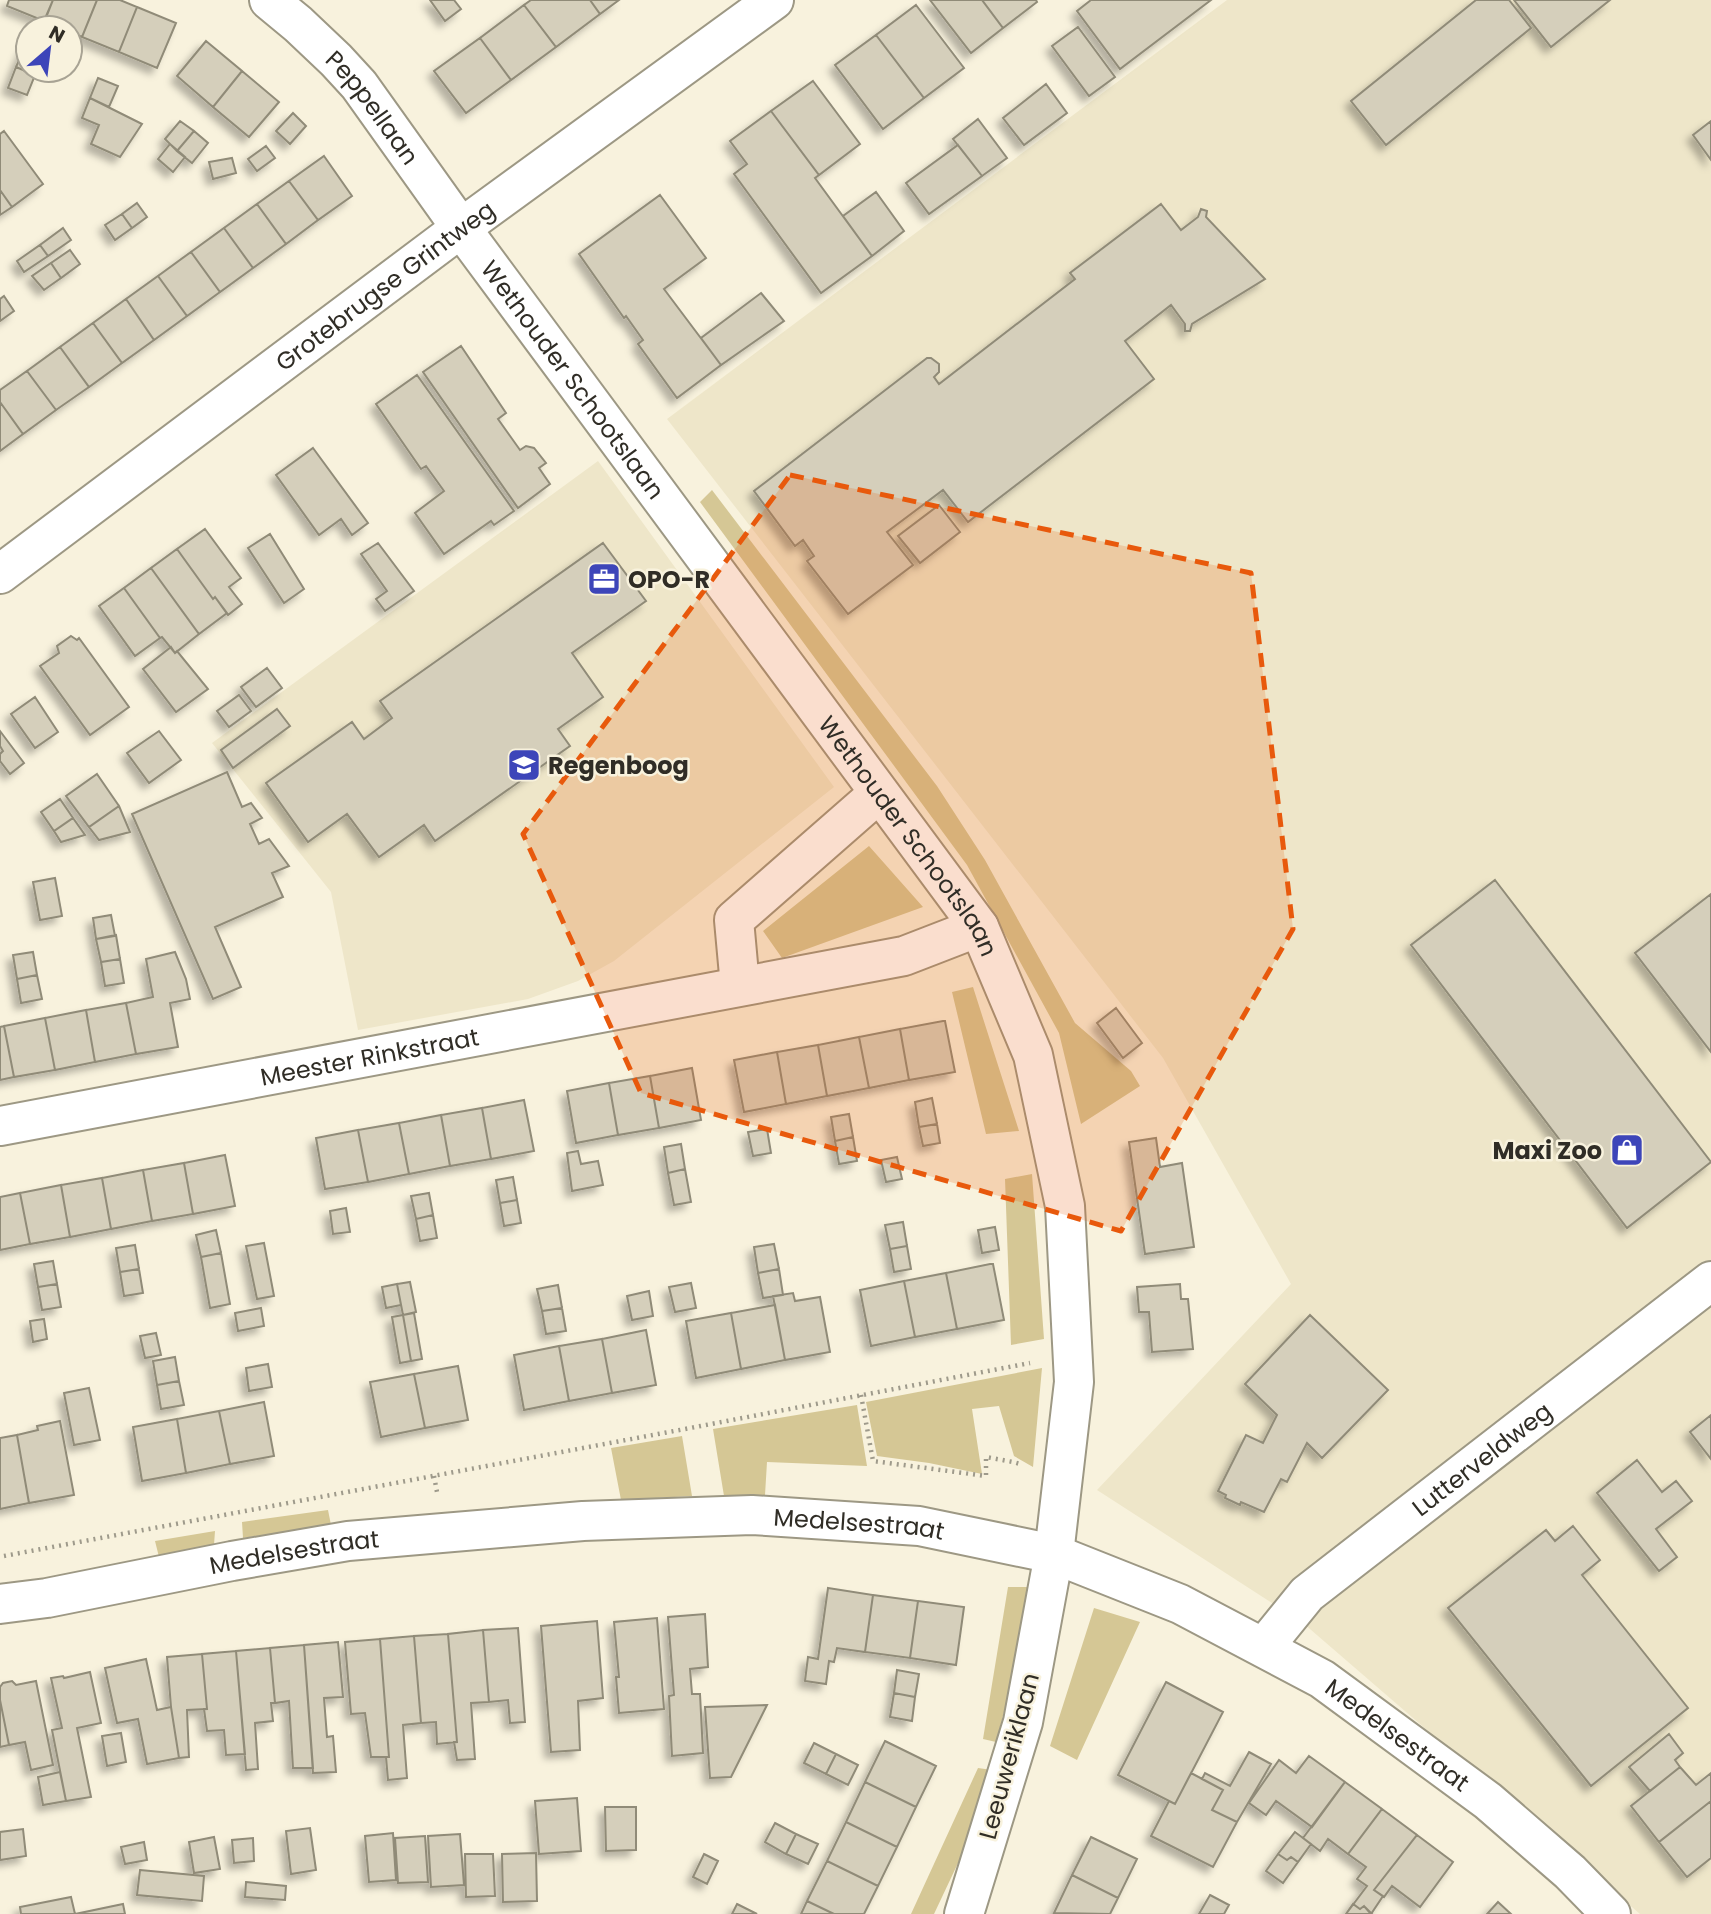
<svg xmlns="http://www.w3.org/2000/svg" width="1711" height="1914" font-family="Poppins,sans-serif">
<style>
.built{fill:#eee6c9}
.green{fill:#d5c795}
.building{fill:#d5cfbb;stroke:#908b78;stroke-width:2;filter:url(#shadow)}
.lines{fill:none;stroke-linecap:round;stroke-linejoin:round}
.minor-casing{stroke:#9d9884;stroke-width:42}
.path{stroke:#9e9a8b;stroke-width:4.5;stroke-dasharray:2 5;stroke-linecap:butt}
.minor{stroke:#fff;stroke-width:38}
.marked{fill:#e8590c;fill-opacity:0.2;stroke:#e8590c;stroke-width:5;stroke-dasharray:14 9;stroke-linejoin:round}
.labels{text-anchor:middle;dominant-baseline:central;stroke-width:5;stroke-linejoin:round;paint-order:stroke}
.street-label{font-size:24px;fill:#302d26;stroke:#f8f2dd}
.poi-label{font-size:24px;font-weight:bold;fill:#302d26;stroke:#f8f2dd;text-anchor:start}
</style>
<defs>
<filter id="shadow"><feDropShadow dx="-6" dy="6" stdDeviation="3.5" flood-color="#0004"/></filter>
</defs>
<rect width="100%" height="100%" fill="#f8f2dd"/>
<path class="built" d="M1227,0H1711V1914H1640L1303,1623L1097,1490L1291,1284L1163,1058L667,419Z
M598,461L834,787L614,961L578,981L528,999L358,1030L331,892L212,743Z"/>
<path class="green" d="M712,490L937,786L985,860L1075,1023L1131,1071L1140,1086L1081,1124L1059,1033L967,865L700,502Z
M869,846L923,907L782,958L763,931Z
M973,987L1019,1131L986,1134L952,992Z
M1032,1174L1044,1339L1011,1345L1005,1179Z
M1042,1368L1033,1467L1014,1456L999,1406L972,1409L982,1474L929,1463L877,1456L866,1402Z
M857,1405L867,1466L767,1462L765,1495L724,1496L713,1429Z
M682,1436L692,1496L621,1500L611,1448Z
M328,1510L331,1525L243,1538L242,1522Z
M215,1531L214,1545L160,1561L155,1541Z
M1008,1587H1029L1016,1667L996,1742L983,1739Z
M1094,1608L1140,1622L1077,1760L1050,1746Z
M978,1768L992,1770L959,1861L934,1914H911Z"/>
<path class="building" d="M9,0H53L44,21L7,6Z
M53,0H97L82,37L70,32V28H42Z
M97,0H120L137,7L119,52L82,37Z
M430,0H454L461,9L445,21Z
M531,0H590L600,14L556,47L524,5Z
M590,0H619L600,14Z
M930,0H982L1003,28L971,53Z
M982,0H1036L1037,2L1003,28Z
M1091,0H1211L1120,69L1077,11Z
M1476,0H1509L1531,28L1386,145L1351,101Z
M1514,0H1610L1551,47Z
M524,5L556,47L511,80L480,38Z
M916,5L964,68L924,98L876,35Z
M137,7L176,23L157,68L119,52Z
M1078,27L1115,77L1089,96L1052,46Z
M876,35L924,98L883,129L835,65Z
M480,38L511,80L466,113L434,71Z
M206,41L242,71L213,107L177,76Z
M25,47L28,48V70H36L35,75L16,67Z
M16,67L35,75L27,95L8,88Z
M242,71L279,102L249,137L213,107Z
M98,78L118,86L109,107L90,98Z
M813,81L860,144L819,175L771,111Z
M1046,84L1067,113L1024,145L1003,118Z
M90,98L142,124L120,157L91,144L99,125L82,118Z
M771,111L819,175L815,178L872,256L821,293L734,174L747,164L730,141Z
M293,113L306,126L290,144L276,131Z
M978,119L1007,158L982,176L953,139Z
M180,121L194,131L177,151L165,139Z
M1711,121V160L1693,135Z
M4,131L43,184L12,207L0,190V134Z
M194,131L208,143L192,163L177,151Z
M170,144L185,157L173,172L158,159Z
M958,145L982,176L929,214L906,183Z
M266,146L275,158L257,171L248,159Z
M324,156L352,196L318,220L289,181Z
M232,158L236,173L213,179L209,162Z
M289,181L318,220L286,244L257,204Z
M0,190L12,207L0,215Z
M876,192L904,231L872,256L843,216Z
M660,195L706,258L664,289L721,365L677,398L638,344L643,340L626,316L624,318L579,254Z
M137,203L147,217L132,228L122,214Z
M257,204L286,244L253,268L224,228Z
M1161,204L1181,230L1198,217L1201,209L1207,211L1206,217L1265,279L1192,324L1190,331H1185V324L1171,305L1125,341L1154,379L968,522L943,490L887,532L913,565L848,614L807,561L814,556L803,540L795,546L754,491L927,358H931L939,364V372L934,377L939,384L1075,279L1070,273Z
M122,214L132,228L115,240L105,225Z
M63,228L71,240L48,256L40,245Z
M224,228L253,268L220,292L191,252Z
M40,245L48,256L24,272L17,261Z
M70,250L80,264L61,278L51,263Z
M191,252L220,292L187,316L158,276Z
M51,263L61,278L44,290L32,276Z
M158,276L187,316L154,340L126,299Z
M761,293L784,321L721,365L701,338Z
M4,296L14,311L0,321V299Z
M126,299L154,340L122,363L93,323Z
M93,323L122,363L89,387L60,347Z
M461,346L506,413L498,419L520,450L526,446L534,448L546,463L539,468L550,484L518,508L423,372Z
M60,347L89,387L56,410L27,371Z
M27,371L56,410L23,434L0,402V390Z
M417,375L514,511L494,525L491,521L444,554L415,513L444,491L426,466L421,469L376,404Z
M0,402L23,434L0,451Z
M313,448L368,523L352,535L341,519L319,535L276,475Z
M939,505L960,532L920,563L898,536Z
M205,529L241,578L229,587L242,604L228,615L215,597L213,599L177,549Z
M270,534L304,589L284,603L248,548Z
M378,543L414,591L385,611L376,599L387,591L361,554Z
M603,543L646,601L572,653L603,697L558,729L570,746L435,841L424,825L379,857L347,814L308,842L266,783L352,722L364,739L392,718L380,701Z
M177,549L213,599L215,597L227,613L199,634L151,568Z
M151,568L199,634L175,653L162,637L160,638L124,588Z
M124,588L160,638L135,656L99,606Z
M71,636L77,640L79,638L129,707L90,735L40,666L59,653L57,646Z
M171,647L175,653L177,651L208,689L176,712L143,669Z
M267,668L282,688L256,707L241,687Z
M239,695L251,711L229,727L217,711Z
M35,697L58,732L35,748L11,714Z
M277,709L290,726L233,768L221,750Z
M0,731L24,763L10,774L0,761V754L3,751L0,746Z
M159,731L181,760L149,783L127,753Z
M227,772L242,807L251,803L262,818L250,824L259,844L269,839L289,866L272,873L283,897L215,927L241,987L213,999L132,814Z
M97,774L119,806L89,827L66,796Z
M60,799L73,818L54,831L41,812Z
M119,806L130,832L99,840L89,827Z
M73,818L85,835L61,842L54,831Z
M55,878L62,916L40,920L33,882Z
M1495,880L1711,1162L1627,1228L1411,945Z
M1711,894V1052L1635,953Z
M111,915L115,936L96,939L93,918Z
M116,935L120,959L101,962L96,939Z
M33,952L37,975L17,979L13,955Z
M175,952L186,979L190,999L170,1003L178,1047L136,1054L126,1003L153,997L146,959Z
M120,959L124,983L105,986L101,962Z
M37,975L42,999L21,1003L17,979Z
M126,1003L136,1054L95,1062L86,1010Z
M1116,1008L1142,1043L1123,1058L1097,1023Z
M86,1010L95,1062L55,1070L45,1018Z
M45,1018L55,1070L14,1077L4,1026Z
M943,1021H945L955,1072L909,1080L900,1029Z
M4,1026L14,1077L0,1080V1027Z
M900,1029L909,1080L869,1088L859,1037Z
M859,1037L869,1088L827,1096L818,1045Z
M818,1045L827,1096L786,1104L777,1052Z
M777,1052L786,1104L744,1112L734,1060Z
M692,1068L701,1120L659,1128L650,1076Z
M650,1076L659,1128L618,1135L609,1083Z
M609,1083L618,1135L576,1143L567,1091Z
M932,1098L937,1124L919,1127L915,1102Z
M524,1100L534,1151L491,1159L482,1108Z
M482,1108L491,1159L450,1166L441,1115Z
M849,1114L853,1137L835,1141L831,1117Z
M441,1115L450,1166L409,1174L399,1123Z
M399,1123L409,1174L368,1182L358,1130Z
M937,1124L940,1143L923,1146L919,1127Z
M767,1129L771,1153L753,1156L748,1132Z
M358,1130L368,1182L325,1189L316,1138Z
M853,1137L857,1161L839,1164L835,1141Z
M1156,1138L1160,1167L1182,1163L1194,1247L1145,1254L1129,1142Z
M681,1144L685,1169L668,1173L664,1147Z
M578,1151L581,1164L598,1161L603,1185L572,1191L567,1153Z
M225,1155L235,1206L193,1214L184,1163Z
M897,1157L902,1179L886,1182L881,1160Z
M184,1163L193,1214L152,1221L143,1170Z
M685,1169L691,1202L674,1205L668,1173Z
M143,1170L152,1221L111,1229L102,1178Z
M513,1177L517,1200L500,1203L496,1180Z
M102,1178L111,1229L70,1237L61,1185Z
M61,1185L70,1237L30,1244L20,1193Z
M20,1193L30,1244L0,1250V1197Z
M429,1193L433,1215L416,1219L411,1196Z
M517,1200L521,1223L504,1226L500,1203Z
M346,1208L350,1232L333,1234L330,1211Z
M433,1215L437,1238L420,1241L416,1219Z
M903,1222L907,1246L890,1249L885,1225Z
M995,1227L999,1250L982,1253L978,1230Z
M216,1230L221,1253L201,1257L196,1235Z
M264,1243L274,1296L257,1299L246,1246Z
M774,1244L779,1269L758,1273L754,1247Z
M135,1245L139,1269L120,1272L116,1248Z
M907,1246L911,1269L894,1272L890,1249Z
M221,1253L230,1304L210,1308L201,1257Z
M53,1261L57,1284L38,1287L34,1264Z
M990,1264H993L1004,1320L957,1329L946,1273Z
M139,1269L143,1293L124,1296L120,1272Z
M779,1269L783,1295L763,1298L758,1273Z
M946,1273L957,1329L915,1337L904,1281Z
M904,1281L915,1337L871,1346L860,1290Z
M410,1282L416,1312L403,1315L397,1284Z
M691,1283L696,1308L675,1312L669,1287Z
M57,1284L61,1307L42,1310L38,1287Z
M397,1284L401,1305L386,1308L382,1287Z
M1180,1284L1181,1299H1188L1193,1349L1152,1352L1149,1312H1139L1137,1287Z
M558,1285L562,1308L542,1311L537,1289Z
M649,1291L653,1316L632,1320L627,1296Z
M793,1293L795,1301L820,1297L830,1352L785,1360L773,1296Z
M775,1305L785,1360L741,1369L731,1313Z
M261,1308L264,1326L238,1331L235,1313Z
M562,1308L566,1331L546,1334L542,1311Z
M414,1313L422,1359L411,1361L403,1315Z
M731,1313L741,1369L696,1378L686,1321Z
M403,1315L411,1361L400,1363L392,1317Z
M1310,1315L1388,1390L1322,1458L1307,1443L1287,1482L1281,1479L1264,1512L1241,1502L1240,1505L1225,1498L1226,1495L1218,1491L1246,1435L1263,1443L1277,1415L1245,1384Z
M44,1319L47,1339L33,1342L30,1321Z
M646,1330L656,1385L612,1393L602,1339Z
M156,1333L161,1355L145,1358L140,1336Z
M602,1339L612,1393L569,1401L559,1346Z
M559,1346L569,1401L524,1410L514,1355Z
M175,1357L179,1381L157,1385L153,1361Z
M268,1364L272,1387L249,1391L246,1368Z
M458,1366L468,1420L425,1428L414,1374Z
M414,1374L425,1428L381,1437L370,1382Z
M179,1381L184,1405L161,1409L157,1385Z
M89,1388L100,1440L74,1445L64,1393Z
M264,1402L274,1456L230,1464L219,1411Z
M219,1411L230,1464L186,1473L177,1419Z
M1711,1415V1459L1690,1432Z
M177,1419L186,1473L142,1481L133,1427Z
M60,1421L74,1495L29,1503L17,1435L38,1430L37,1426Z
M17,1435L29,1503L0,1509V1438Z
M1637,1460L1662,1492L1676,1481L1692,1501L1656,1529L1677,1557L1659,1571L1597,1493Z
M1573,1526L1600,1560L1582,1575L1688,1708L1591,1786L1448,1608L1546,1530L1555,1541Z
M828,1588L873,1595L865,1652L837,1648L834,1662L829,1661L826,1684L805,1681L808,1657L818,1659Z
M873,1595L918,1601L910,1658L865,1652Z
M918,1601L964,1607L956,1665L910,1658Z
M705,1614L708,1667L690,1669L692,1694H700L703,1753L672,1756L669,1696L674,1695L668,1617Z
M657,1618L664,1709L619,1713L616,1677H619L614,1622Z
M597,1621L603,1698L578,1701L580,1750L551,1752L541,1626Z
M518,1628L525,1722L510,1723L508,1700L489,1702L483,1630Z
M483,1630L489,1702L471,1703L475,1759L457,1760L454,1742H457L448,1634Z
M448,1634L457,1742L437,1744L436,1722L421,1723L414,1636Z
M414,1636L421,1723L403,1725L407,1778L388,1780L386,1757H389L380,1639Z
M380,1639L389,1757H371L365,1713L351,1714L345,1642Z
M338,1642L343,1697L324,1698L327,1737L333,1736L336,1772L313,1773L304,1645Z
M304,1645L313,1768H293L289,1701L275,1703L270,1648Z
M270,1648L275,1703H271L273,1721L255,1723L258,1769L246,1770L236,1651Z
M236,1651L245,1754L226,1755L224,1730L207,1731L204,1709H207L202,1654Z
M202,1654L207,1709L187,1710L189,1757L179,1758L171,1707L167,1657Z
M146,1659L157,1710L171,1707L179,1758L147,1764L138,1719L117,1723L105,1668Z
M897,1670L919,1674L915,1697L894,1693Z
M90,1672L101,1723L77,1728L91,1797L66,1801L52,1730L62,1728L51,1678L63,1676L64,1678Z
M12,1681L16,1685L36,1681L53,1765L31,1770L25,1742L9,1745L0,1700V1687L3,1683Z
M1166,1682L1223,1712L1175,1804L1118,1775Z
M894,1693L915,1697L912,1721L890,1717Z
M0,1700L9,1745L0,1747Z
M767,1705L731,1777L710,1778L705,1707Z
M121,1733L126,1762L107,1766L102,1736Z
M1669,1734L1683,1753L1675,1760L1680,1767L1650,1791L1629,1767Z
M885,1741L936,1766L916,1807L865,1782Z
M814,1743L836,1754L826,1774L804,1763Z
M1249,1752L1271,1764L1237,1822L1212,1810L1223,1790L1202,1779L1205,1773L1230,1786Z
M836,1754L858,1765L848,1785L826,1774Z
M1309,1756L1345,1782L1312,1827L1276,1801L1266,1815L1249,1803L1279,1760L1296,1773Z
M1680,1767L1696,1785L1711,1773V1801L1659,1842L1631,1806Z
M60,1772L66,1801L43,1805L38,1777Z
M1191,1773L1223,1790L1212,1810L1237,1822L1213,1867L1151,1836L1169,1801L1175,1804Z
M865,1782L916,1807L897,1847L846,1822Z
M1345,1782L1382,1809L1348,1854L1328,1839L1320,1851L1303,1838Z
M577,1798L581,1851L539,1854L535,1801Z
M1711,1801V1858L1687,1877L1659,1842Z
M605,1807H636V1850L606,1851Z
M1382,1809L1417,1835L1374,1890L1383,1896L1371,1914L1364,1906L1360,1909L1353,1904L1346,1914L1367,1886L1357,1879L1366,1867L1348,1854Z
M846,1822L897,1847L878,1886L827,1861Z
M775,1823L796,1834L786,1854L765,1842Z
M310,1828L316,1870L291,1874L286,1831Z
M23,1829L26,1856L0,1860V1832Z
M1295,1832L1311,1844L1298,1862L1291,1857L1287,1860L1278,1854Z
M393,1833L396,1880L369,1882L365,1836Z
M460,1834L464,1885L431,1887L428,1836Z
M796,1834L818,1844L808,1864L786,1854Z
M1417,1835L1453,1862L1420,1907L1392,1886L1384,1897L1374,1890Z
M425,1836L428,1882L398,1883L395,1838Z
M214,1837L220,1869L194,1873L189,1842Z
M1091,1837L1137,1859L1118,1898L1072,1875Z
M253,1838L254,1861L234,1863L232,1840Z
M144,1842L147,1860L125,1864L121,1847Z
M536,1853L537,1901L503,1902L502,1854Z
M465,1854H493L495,1896L466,1897Z
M704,1854L718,1861L707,1884L693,1877Z
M1278,1854L1287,1860L1291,1857L1298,1862L1283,1883L1266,1871Z
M827,1861L878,1886L864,1914H834L807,1901Z
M140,1870L204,1876L202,1901L137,1895Z
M1072,1875L1118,1898L1110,1914L1054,1913Z
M246,1882L286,1886L285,1900L245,1897Z
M1210,1895L1229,1905L1224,1914H1199Z
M71,1897L75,1914L123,1904L125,1914H21L20,1907Z
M807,1901L834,1914H801Z
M1498,1902L1511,1914H1487Z
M737,1904L757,1914H732Z
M1353,1904L1360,1909L1364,1906L1372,1914H1346Z"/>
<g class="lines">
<defs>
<g id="minor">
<path id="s1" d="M269,0L298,24L336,60L359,85L461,228L979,927L1033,1055L1065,1206L1074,1382L1054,1554L1023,1722L964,1914"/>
<path id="s2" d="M0,574L461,228L774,0"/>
<path d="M740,986L734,920L879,793"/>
<path id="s3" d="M0,1126L904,956L979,927"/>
<path id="s4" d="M0,1604L47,1598L232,1561L348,1541L583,1521L752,1515L919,1526L1054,1554L1180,1604L1322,1679L1488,1801L1570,1872L1611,1914"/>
<path id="s5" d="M1264,1647L1307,1594L1711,1281"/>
</g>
</defs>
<use href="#minor" class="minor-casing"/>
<path class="path" d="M861,1395L873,1461L986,1476V1457L1013,1462L1020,1464
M434,1476L437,1492
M4,1556L685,1429L1030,1363"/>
<use href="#minor" class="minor"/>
</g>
<path class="marked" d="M790,475L1251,573L1293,929L1121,1231L641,1093L523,834Z"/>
<defs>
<symbol id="office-square" viewBox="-11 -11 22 22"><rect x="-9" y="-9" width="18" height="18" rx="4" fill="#3d45b9" stroke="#f8f2dd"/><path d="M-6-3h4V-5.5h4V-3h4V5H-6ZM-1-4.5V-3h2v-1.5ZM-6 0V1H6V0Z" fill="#fff"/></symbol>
<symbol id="school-square" viewBox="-11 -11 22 22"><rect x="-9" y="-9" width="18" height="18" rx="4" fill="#3d45b9" stroke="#f8f2dd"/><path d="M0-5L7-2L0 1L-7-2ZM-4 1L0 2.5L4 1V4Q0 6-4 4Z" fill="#fff"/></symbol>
<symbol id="shop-square" viewBox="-11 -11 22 22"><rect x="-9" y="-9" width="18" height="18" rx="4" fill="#3d45b9" stroke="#f8f2dd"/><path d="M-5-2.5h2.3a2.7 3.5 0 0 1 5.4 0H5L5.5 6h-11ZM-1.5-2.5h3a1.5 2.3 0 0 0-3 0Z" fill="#fff"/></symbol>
</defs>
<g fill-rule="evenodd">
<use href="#office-square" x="585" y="560" width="38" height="38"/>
<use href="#school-square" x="505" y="746" width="38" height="38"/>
<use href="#shop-square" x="1608" y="1131" width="38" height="38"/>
</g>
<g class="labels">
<g class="street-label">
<text stroke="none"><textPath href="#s1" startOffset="150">Peppellaan</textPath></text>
<text stroke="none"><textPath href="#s2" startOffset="481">Grotebrugse Grintweg</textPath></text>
<text stroke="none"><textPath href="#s1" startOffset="488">Wethouder Schootslaan</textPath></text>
<text stroke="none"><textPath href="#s1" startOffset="1055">Wethouder Schootslaan</textPath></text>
<text stroke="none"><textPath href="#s3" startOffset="376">Meester Rinkstraat</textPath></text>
<text stroke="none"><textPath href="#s5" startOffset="289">Lutterveldweg</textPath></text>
<text stroke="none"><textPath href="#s4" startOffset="866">Medelsestraat</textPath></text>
<text stroke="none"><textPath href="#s4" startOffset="299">Medelsestraat</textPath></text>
<text stroke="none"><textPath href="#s4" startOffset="1454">Medelsestraat</textPath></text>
<text transform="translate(1009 1756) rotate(-75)">Leeuweriklaan</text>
</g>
<g class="poi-label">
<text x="628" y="579">OPO-R</text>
<text x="548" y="765">Regenboog</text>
<text x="1602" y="1150" text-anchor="end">Maxi Zoo</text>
</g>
</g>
<g transform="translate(49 49) rotate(28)"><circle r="33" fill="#f8f2dd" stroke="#a8a394" stroke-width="2"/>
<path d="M0-5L12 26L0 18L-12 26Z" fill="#3d45b9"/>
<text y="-10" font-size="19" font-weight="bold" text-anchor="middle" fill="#302d26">N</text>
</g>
</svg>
